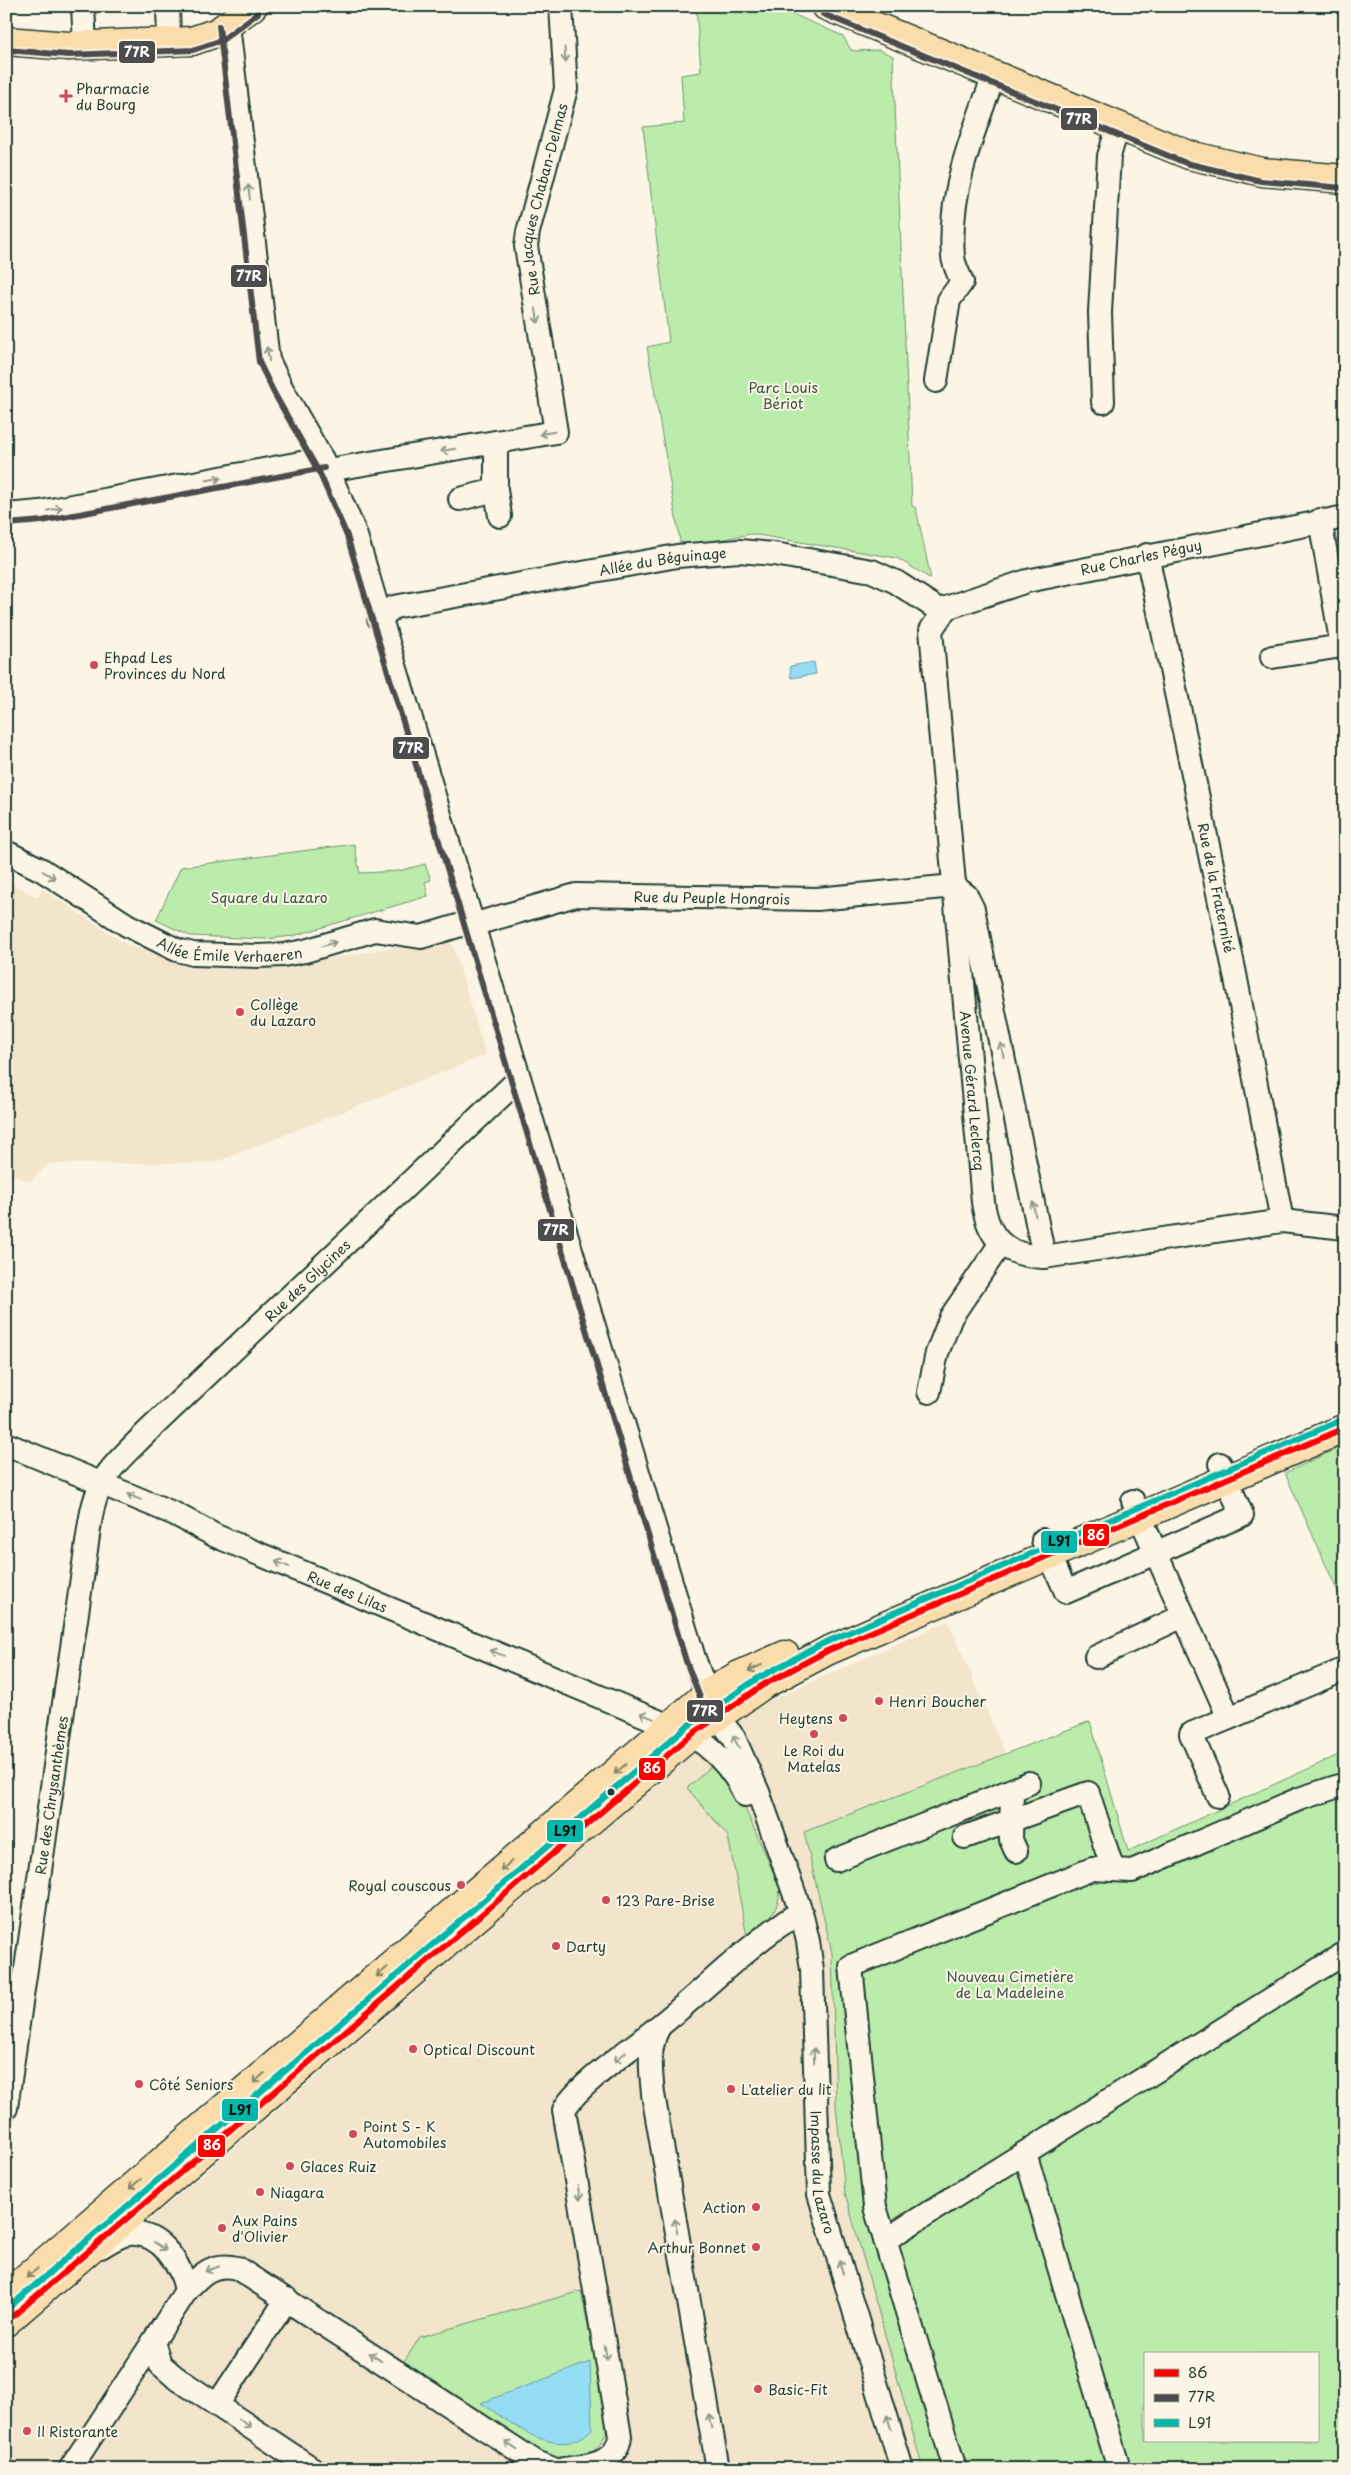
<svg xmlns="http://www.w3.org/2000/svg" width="1351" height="2475" font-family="'Playpen Sans',sans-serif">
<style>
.built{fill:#f3e4cc}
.green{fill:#bbecab;stroke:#6d9470;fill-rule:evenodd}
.water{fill:#94ddf5;stroke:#659da8}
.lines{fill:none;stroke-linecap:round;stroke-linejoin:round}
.minor-casing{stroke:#1f3d34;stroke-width:26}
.major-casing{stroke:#1f3d34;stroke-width:31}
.minor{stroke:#fcf5e5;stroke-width:22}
.major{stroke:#fbddab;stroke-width:28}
.bus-1-casing{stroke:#fcf5e5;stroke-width:10}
.bus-2-casing{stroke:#fcf5e5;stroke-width:10}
.bus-3-casing{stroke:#fcf5e5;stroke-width:10}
.bus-1{stroke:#fe0000;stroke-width:6}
.bus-2{stroke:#4c4c4c;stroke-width:6}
.bus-3{stroke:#00b8aa;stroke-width:6}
.oneway{stroke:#8e998c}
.oneway2{stroke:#82856a}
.poi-dot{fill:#d1495b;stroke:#fcf5e5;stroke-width:2}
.bus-dot{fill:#1f3d34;stroke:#fcf5e5;stroke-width:2}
.labels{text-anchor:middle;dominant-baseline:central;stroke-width:4;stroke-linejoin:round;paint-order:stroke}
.poi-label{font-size:14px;fill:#1f3d34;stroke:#fcf5e5;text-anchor:start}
.street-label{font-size:14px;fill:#1f3d34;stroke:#fcf5e5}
.park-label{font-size:14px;fill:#365746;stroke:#fcf5e5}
.line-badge{stroke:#fcf5e5;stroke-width:2}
.badge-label{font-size:14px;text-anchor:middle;font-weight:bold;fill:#fff}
.pale-badge-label{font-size:14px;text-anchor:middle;font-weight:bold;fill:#111}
</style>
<rect width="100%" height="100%" fill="#fcf5e5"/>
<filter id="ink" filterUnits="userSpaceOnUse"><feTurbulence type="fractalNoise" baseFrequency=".02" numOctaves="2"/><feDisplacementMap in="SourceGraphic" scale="10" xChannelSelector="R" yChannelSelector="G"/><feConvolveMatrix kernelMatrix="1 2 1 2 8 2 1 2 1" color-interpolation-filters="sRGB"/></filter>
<g filter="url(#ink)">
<path class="built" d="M6,881L38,897L42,889L128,945L195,967L266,969L433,941L450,936L486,1055L214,1163L49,1164L30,1182L6,1171Z
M948,1621L1005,1753L804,1833L832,1953L836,2106L845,2193L923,2469H6V2343L739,1714Z"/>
<path class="green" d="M696,6H774L843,36L851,50L855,51L879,50L893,56L912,506L916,508L931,579L897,558L751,534L681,547L647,347L669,342L643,127L684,123L681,75L701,72Z
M354,844L360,873L399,871L425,864L431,880L425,882L428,896L293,936L266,939L190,936L156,920L181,867Z
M1345,1445V1608L1285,1473Z
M1090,1721L1128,1851L1345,1752V2469H923L845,2193L836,2106L832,1953L804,1832ZM1145,2354H1317V2441H1145Z
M714,1764L735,1786L780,1887C780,1912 765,1923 747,1937L728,1836L687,1788Z
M581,2291L609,2427L601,2443L589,2456L552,2459L403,2363L420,2337Z"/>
<path class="water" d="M814,662L816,674L791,678L790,666Z
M590,2362L592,2429C558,2464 512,2423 481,2403Z"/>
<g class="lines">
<defs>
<g id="minor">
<path d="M83,6L85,45"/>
<path d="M168,6L169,42"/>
<path id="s1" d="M228,25L268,360L282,389L328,470L355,533L694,1658L707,1694L717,1716L734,1738L758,1792L801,1912L808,1941L812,1970L819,2194L902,2469"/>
<path d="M936,381L949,300L962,282C959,275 954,265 953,257C948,193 972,135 994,76"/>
<path d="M1103,402L1100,312L1109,156L1118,127"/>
<path d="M496,442V490L500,516"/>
<path id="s2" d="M328,470L556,432L526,246L528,232L566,89L561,6"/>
<path d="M460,499L496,490"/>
<path d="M6,515L40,512L322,459"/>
<path id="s3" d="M1345,517L1027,581L946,608L931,630L983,1202C988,1239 1006,1256 1044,1257L1282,1221L1345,1228"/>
<path id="s4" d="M1147,555L1235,974L1282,1221"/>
<path id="s5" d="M379,619L394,607L677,556L739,551L774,554L872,571L896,582L942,612"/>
<path d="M1272,657L1342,646L1320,520"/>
<path id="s6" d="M6,852L42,870L127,925L177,950L193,954L258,956L283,955L305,951L375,930L421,937L471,922"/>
<path d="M954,886L966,895L973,909L1044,1257"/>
<path id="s7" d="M472,925L576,895L817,899L954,886"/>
<path d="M929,1392L937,1353L951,1317L1001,1243"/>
<path id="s8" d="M6,1444L175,1514L216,1536L691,1735C716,1750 733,1769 745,1795"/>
<path d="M1133,1501L1229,1718"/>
<path d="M1043,1540L1066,1592L1242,1515L1220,1464"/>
<path d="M1096,1657L1183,1616"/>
<path d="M1218,1796L1191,1734L1343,1670"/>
<path d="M965,1837L1088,1793L1113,1870"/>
<path d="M1016,1851L1011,1840L1012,1790L1029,1783"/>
<path d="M836,1860L1012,1790"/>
<path d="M659,2027C647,2049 651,2070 653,2094L718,2469"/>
<path id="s9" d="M6,2108L90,1522C97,1476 115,1464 146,1433L519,1079"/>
<path d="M1025,2153L1119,2469"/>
<path d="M885,2240L1345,1953"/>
<path d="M101,2247C109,2242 119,2235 129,2234C160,2231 182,2265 186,2291L153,2342L160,2364L175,2377L313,2469"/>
<path d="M186,2291C201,2274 213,2262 237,2268L536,2462L553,2469"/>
<path d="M217,2405L287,2299"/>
<path d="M70,2469L153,2342"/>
<path d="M564,2469C587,2466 617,2465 620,2436L564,2110C576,2086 635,2046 658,2027C705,1990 749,1942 801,1912"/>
<path d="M955,2469L875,2207L851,1966L1092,1869L1132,1871L1299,1799L1345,1784"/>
</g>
<path id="major" d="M826,6L1189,155L1262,172L1345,179
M6,41L69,46L192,41L218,32L253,6
M6,2295L707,1694L737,1676L785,1655
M6,2322L259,2103L691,1735L763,1685L827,1651L1345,1428"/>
</defs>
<use href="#minor" class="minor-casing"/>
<use href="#major" class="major-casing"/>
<use href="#minor" class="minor"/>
<use href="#major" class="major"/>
<defs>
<path id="bus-1" d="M6,2322L691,1735L763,1685L827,1651L1345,1428"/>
<path id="bus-2" d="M823,14L1186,163L1261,181L1344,188
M219,26L259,362L274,393L320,474L347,536L686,1661L706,1713L685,1728L515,1874
M6,50L69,55L193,50L222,40L258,13
M7,524L42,521L324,468"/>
<path id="bus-3" d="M6,2310L685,1728L758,1678L824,1643L1342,1420"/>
</defs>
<use href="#bus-1" class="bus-1-casing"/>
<use href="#bus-2" class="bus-2-casing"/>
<use href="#bus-3" class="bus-3-casing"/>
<use href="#bus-1" class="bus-1"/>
<use href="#bus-2" class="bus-2"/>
<use href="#bus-3" class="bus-3"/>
</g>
<defs><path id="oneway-shaft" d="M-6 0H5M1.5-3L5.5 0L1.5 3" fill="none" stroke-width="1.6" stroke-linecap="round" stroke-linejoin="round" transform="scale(1.25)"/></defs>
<g class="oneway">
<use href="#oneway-shaft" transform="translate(565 55) rotate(86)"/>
<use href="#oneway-shaft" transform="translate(249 192) rotate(-97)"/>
<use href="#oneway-shaft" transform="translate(537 316) rotate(81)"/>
<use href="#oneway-shaft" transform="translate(268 354) rotate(-99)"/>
<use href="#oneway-shaft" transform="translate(547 433) rotate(170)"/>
<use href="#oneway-shaft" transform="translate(448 450) rotate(170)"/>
<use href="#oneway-shaft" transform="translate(214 479) rotate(-10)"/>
<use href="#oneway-shaft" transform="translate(55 509) rotate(-12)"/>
<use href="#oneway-shaft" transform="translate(49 875) rotate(32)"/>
<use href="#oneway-shaft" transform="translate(329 944) rotate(-17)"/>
<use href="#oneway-shaft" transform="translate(1002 1050) rotate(-102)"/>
<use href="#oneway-shaft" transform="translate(1034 1209) rotate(-102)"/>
<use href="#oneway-shaft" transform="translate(134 1497) rotate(-157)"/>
<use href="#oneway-shaft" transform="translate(282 1564) rotate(-157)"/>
<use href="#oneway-shaft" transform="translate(497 1653) rotate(-157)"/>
<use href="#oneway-shaft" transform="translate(647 1716) rotate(-157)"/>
<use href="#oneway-shaft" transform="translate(736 1742) rotate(-116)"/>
<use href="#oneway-shaft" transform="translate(814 2055) rotate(-91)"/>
<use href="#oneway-shaft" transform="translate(620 2057) rotate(141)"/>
<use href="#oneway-shaft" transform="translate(579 2193) rotate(80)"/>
<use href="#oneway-shaft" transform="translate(676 2226) rotate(-100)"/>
<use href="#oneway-shaft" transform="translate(160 2246) rotate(34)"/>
<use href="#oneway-shaft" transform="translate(841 2267) rotate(-107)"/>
<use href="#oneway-shaft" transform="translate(212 2269) rotate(161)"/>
<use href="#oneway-shaft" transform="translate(606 2353) rotate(80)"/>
<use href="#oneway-shaft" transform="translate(375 2357) rotate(-147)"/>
<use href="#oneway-shaft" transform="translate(710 2421) rotate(-100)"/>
<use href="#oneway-shaft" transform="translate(889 2422) rotate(-107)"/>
<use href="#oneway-shaft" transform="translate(245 2423) rotate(34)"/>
<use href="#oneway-shaft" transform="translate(511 2446) rotate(-147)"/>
</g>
<g class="oneway2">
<use href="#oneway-shaft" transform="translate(755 1668) rotate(155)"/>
<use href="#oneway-shaft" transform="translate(620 1769) rotate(140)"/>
<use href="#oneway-shaft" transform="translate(506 1866) rotate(139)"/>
<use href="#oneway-shaft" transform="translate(382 1972) rotate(139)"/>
<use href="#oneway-shaft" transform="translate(259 2078) rotate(139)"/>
<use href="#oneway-shaft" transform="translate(135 2184) rotate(139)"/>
<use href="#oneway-shaft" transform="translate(32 2273) rotate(140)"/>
</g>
</g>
<g class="poi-dot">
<path d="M63.5 88.5h5v5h5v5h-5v5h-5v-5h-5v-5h5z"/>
<circle cx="94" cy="665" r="5"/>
<circle cx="240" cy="1012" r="5"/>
<circle cx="879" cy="1701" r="5"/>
<circle cx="843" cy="1718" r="5"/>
<circle cx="814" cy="1734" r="5"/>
<circle cx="461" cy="1885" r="5"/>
<circle cx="606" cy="1900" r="5"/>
<circle cx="556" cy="1946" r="5"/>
<circle cx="413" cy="2049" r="5"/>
<circle cx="139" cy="2084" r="5"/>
<circle cx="731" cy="2089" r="5"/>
<circle cx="353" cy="2134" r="5"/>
<circle cx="290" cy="2166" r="5"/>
<circle cx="260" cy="2192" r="5"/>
<circle cx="756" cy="2207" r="5"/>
<circle cx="222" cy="2228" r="5"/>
<circle cx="756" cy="2247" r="5"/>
<circle cx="758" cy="2389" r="5"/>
<circle cx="27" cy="2431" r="5"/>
</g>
<circle class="bus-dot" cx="611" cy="1792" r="4.5"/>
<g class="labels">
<g class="poi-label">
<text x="76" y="88">Pharmacie<tspan x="76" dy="16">du Bourg</tspan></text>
<text x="104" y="657">Ehpad Les<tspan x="104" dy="16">Provinces du Nord</tspan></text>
<text x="250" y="1004">Collège<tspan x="250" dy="16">du Lazaro</tspan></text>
<text x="889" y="1701">Henri Boucher</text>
<text x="833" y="1718" text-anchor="end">Heytens</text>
<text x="814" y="1750" text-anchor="middle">Le Roi du<tspan x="814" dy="16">Matelas</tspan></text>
<text x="451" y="1885" text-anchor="end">Royal couscous</text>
<text x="616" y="1900">123 Pare-Brise</text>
<text x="566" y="1946">Darty</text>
<text x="423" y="2049">Optical Discount</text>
<text x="149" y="2084">Côté Seniors</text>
<text x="741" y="2089">L'atelier du lit</text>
<text x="363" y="2126">Point S - K<tspan x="363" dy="16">Automobiles</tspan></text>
<text x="300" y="2166">Glaces Ruiz</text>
<text x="270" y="2192">Niagara</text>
<text x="746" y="2207" text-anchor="end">Action</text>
<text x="232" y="2220">Aux Pains<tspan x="232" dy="16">d'Olivier</tspan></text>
<text x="746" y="2247" text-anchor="end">Arthur Bonnet</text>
<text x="768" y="2389">Basic-Fit</text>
<text x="37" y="2431">Il Ristorante</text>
</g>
<g class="street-label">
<text stroke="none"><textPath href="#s2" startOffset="468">Rue Jacques Chaban-Delmas</textPath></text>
<text transform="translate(1141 557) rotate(-12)">Rue Charles Péguy</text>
<text stroke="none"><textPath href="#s5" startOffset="292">Allée du Béguinage</textPath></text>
<text stroke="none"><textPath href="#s4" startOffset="340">Rue de la Fraternité</textPath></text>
<text stroke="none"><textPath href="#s7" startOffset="244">Rue du Peuple Hongrois</textPath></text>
<text stroke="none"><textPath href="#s6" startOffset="250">Allée Émile Verhaeren</textPath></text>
<text stroke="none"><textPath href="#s3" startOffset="899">Avenue Gérard Leclercq</textPath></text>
<text stroke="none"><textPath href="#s9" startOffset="922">Rue des Glycines</textPath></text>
<text stroke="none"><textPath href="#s8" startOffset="372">Rue des Lilas</textPath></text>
<text stroke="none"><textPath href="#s9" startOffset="316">Rue des Chrysanthèmes</textPath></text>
<text stroke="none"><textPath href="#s1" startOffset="2245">Impasse du Lazaro</textPath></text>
</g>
<g class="park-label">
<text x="783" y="387">Parc Louis<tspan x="783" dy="16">Bériot</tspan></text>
<text x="269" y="897">Square du Lazaro</text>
<text x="1010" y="1976">Nouveau Cimetière<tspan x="1010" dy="16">de La Madeleine</tspan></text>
</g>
</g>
<g class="line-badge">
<rect x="118" y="40" width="38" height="24" rx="5" fill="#4c4c4c"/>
<rect x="1060" y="107" width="38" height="24" rx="5" fill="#4c4c4c"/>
<rect x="230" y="264" width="38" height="24" rx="5" fill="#4c4c4c"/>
<rect x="392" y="736" width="38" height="24" rx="5" fill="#4c4c4c"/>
<rect x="537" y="1218" width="38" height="24" rx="5" fill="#4c4c4c"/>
<rect x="1082" y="1523" width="28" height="24" rx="5" fill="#fe0000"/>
<rect x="1040" y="1530" width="38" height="24" rx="5" fill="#00b8aa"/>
<rect x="686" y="1699" width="38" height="24" rx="5" fill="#4c4c4c"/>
<rect x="638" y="1757" width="28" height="24" rx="5" fill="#fe0000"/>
<rect x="546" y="1819" width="38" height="24" rx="5" fill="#00b8aa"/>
<rect x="221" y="2098" width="38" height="24" rx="5" fill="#00b8aa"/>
<rect x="197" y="2134" width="29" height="24" rx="5" fill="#fe0000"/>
</g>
<g class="badge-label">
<text x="137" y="57">77R</text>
<text x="1079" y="124">77R</text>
<text x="249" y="281">77R</text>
<text x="411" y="753">77R</text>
<text x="556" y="1235">77R</text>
<text x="1096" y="1540">86</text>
<text x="705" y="1716">77R</text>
<text x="652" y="1773">86</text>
<text x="212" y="2150">86</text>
</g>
<g class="pale-badge-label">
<text x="1059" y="1546">L91</text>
<text x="565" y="1836">L91</text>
<text x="240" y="2115">L91</text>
</g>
<rect width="1351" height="2475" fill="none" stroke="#fcf5e5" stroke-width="25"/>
<rect x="12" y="12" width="1326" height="2450" fill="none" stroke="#1f3d34" stroke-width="2" filter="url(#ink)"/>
<rect x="1144" y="2352" width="175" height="90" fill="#fcf5e5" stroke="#a4ab9e"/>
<rect x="1154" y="2369" width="25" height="8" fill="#fe0000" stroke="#a4ab9e"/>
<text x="1188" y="2378" font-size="15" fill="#1f3d34">86</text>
<rect x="1154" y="2394" width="25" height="8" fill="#4c4c4c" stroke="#a4ab9e"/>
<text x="1188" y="2402" font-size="15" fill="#1f3d34">77R</text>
<rect x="1154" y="2419" width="25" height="8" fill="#00b8aa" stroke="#a4ab9e"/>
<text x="1188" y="2428" font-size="15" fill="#1f3d34">L91</text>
</svg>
